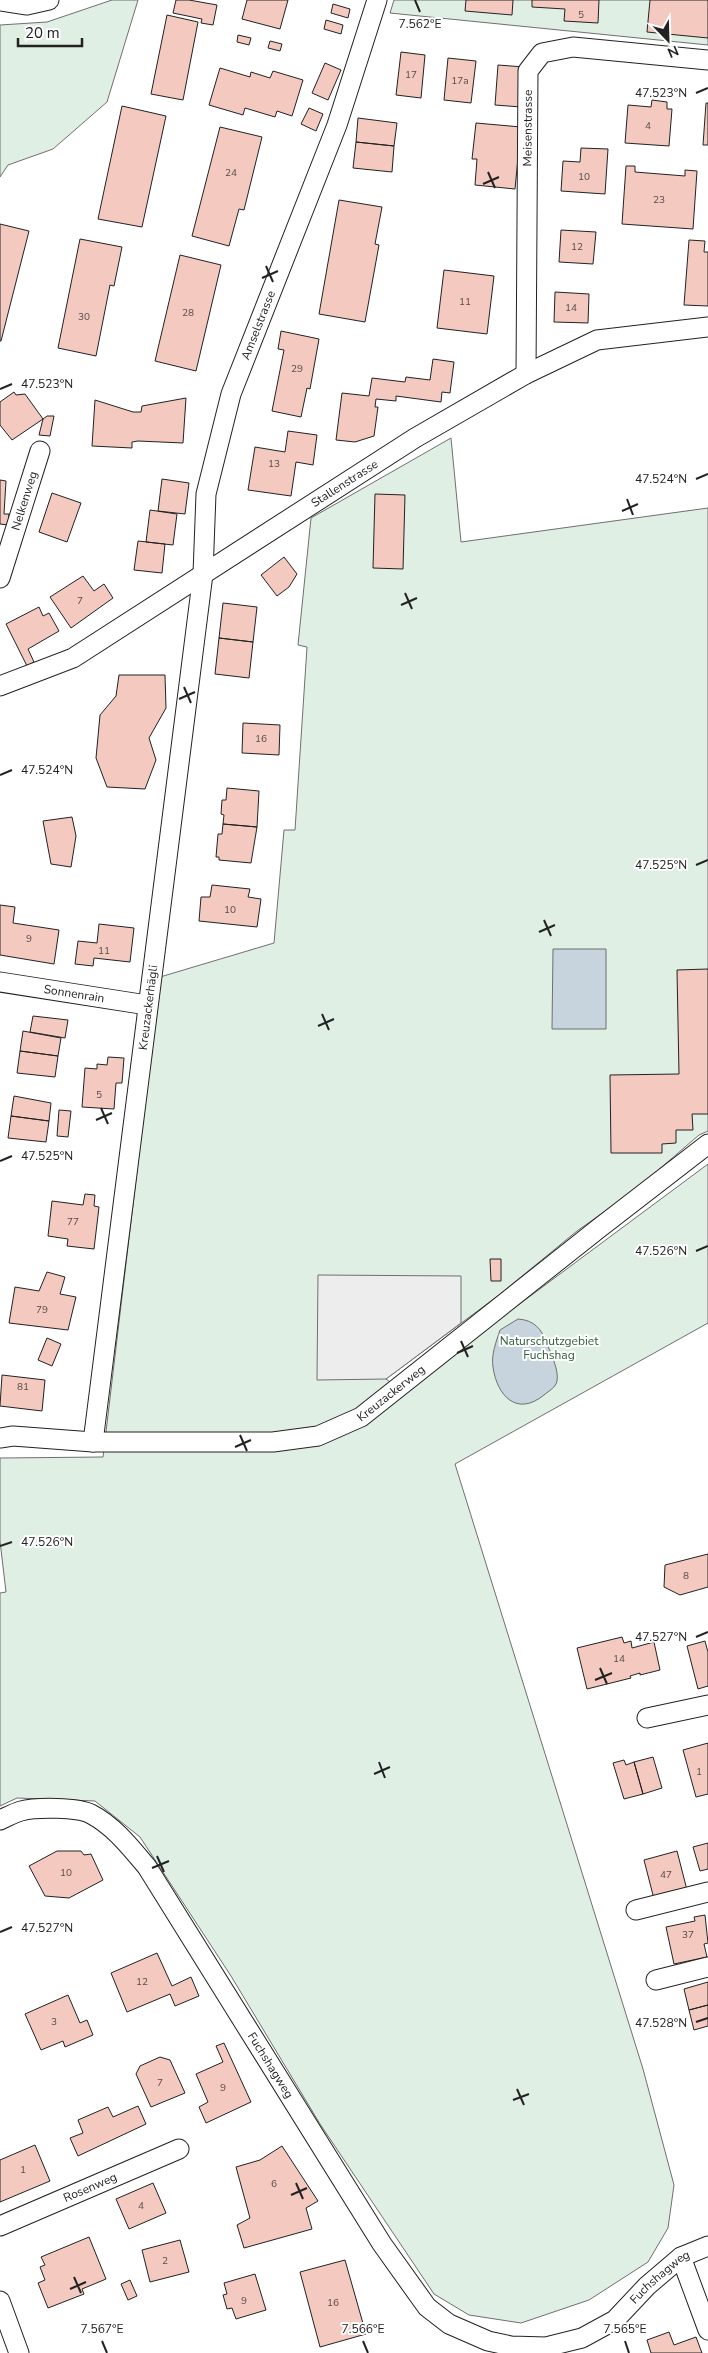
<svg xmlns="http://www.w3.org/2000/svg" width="708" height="2353" font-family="'Nunito Sans',sans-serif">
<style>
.green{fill:#e0efe3;stroke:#6f6f6f}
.parking{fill:#ededed;stroke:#6f6f6f}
.water{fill:#c7d3dd;stroke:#6f6f6f}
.building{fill:#f3c9c0;stroke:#222}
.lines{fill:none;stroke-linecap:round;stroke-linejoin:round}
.minor-casing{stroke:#222;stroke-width:21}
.minor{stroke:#fff;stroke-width:19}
.ticks{fill:none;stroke:#222;stroke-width:2}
.labels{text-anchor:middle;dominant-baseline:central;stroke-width:4;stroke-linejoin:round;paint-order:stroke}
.number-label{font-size:10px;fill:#564c4a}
.street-label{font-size:12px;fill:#222;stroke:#fff}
.park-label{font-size:12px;fill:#2f5e38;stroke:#fff}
.ticks-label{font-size:12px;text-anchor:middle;fill:#222;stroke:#fff;stroke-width:4;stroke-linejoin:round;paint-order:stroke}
</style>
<rect width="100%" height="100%" fill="#fff"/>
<path class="green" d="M112,0H138L107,102L53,149L8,165L0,177V25L47,22Z
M394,0H708V45L390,13Z
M451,438L461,542L708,508V1131L699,1135L635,1190L577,1231L499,1295L386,1379L405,1393L459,1349L708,1164V1323L455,1464L643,2069L674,2185L668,2228L648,2262L589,2300L521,2323L469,2315L434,2294L320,2124L231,1976L140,1837L95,1801L17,1798L0,1806V1593L6,1592L0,1541V1458L103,1457L160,977L274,943L284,830H295L307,647L298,645L311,518Z"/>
<path class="parking" d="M318,1275L461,1276V1323L386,1379L317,1380Z"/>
<path class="water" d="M553,949H606V1029H552Z
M518,1319C534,1320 542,1329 547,1344C551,1354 559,1370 557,1381C556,1387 549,1391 544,1395C517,1417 497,1396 493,1367C491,1355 496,1342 500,1330Z"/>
<path class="building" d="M176,0H189L217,5L213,25L201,23L202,19L173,13Z
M247,0H288L280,29L242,19Z
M466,0H513L512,15L465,11Z
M532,0H599L598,23L564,21L565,9L532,7Z
M650,0H708V38L647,32Z
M333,4L350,9L348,18L331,13Z
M167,15L198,22L183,100L151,94Z
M326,20L343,25L341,34L324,29Z
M238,35L251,38L249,45L237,42Z
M270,41L282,44L280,51L268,48Z
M401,52L425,55L421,98L396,95Z
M448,58L476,61L471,103L444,100Z
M325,63L341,70L328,100L312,93Z
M498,65L524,67L521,107L495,105Z
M220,68L250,77L251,72L270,78L273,71L303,80L292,116L277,111L275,117L245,108L243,115L209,105Z
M652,100L667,102V109H672L669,146L625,143L628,105L651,107Z
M706,103H708V145H703Z
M122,106L166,116L142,227L98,219Z
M309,108L323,114L316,131L301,124Z
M358,118L397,123L394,146L356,142Z
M476,123L521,127L515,189L475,185L477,159H472Z
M220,127L262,137L244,210L239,209L229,246L192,236Z
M356,142L394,146L392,172L353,168Z
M581,148L608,149L605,194L561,191L563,161L580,162Z
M626,166H635V172L685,176V170L697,171L693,229L622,224Z
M339,200L382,207L375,244L379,245L365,322L319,314Z
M0,224L29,231L1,341H0Z
M561,230L596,232L593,264L559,262Z
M80,239L122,247L114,286L110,285L96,356L58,348Z
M689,240L705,241L704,252H708V306L684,305Z
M180,255L221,265L196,371L155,361Z
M444,270L494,276L487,334L437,328Z
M555,292L589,294L588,323L554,322Z
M281,331L319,339L310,389L307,388L301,417L272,411L284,350L278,349Z
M433,359L454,362L450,393L442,392L441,402L396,396V401L376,399L375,407H378L374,436L355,442L336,440L342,393L369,396L372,378L405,382L406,377L430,380Z
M14,392L16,395L25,394L43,419L12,440L0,425V402Z
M186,398L183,443L138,441L132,442V448L92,446L95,400L133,412H141L142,406Z
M47,416H54L50,436L39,435L43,419Z
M288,431L317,435L313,465L296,462L291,496L248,490L255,447L285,452Z
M162,479L189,483L185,514L158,511Z
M0,480L6,481L4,514H9L8,525L0,524Z
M52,493L81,503L67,542L39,532Z
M375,494L405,495L403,569L373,568Z
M150,510L177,514L173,545L146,542Z
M138,541L165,544L162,573L134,570Z
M284,557L297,574L289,587L277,596L261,575Z
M83,576L94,591L104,584L113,598L71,628L50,597Z
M223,603L257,607L253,642L219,638Z
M39,607L43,616L49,613L59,631L28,649L34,662L27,666L6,624Z
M219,638L253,642L249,678L215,674Z
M119,675H165L166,708L149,738L156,760L145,789L107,787L96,758L100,715L116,696Z
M243,723L280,725L279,755L242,753Z
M227,788L259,791L257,827L223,824L224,815L221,814L222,800H226Z
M72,817L76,836L71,867L51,864L43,821Z
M223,824L257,827L251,863L219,860V857H216L218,834H222Z
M212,885L250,889L248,897L261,899L257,927L199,921L201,897H210Z
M0,905L15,907L13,923L59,930L54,964L0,955Z
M99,924L134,928L130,962L94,958L93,966L75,964L78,941L97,943Z
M708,969V1114H692L693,1130H676V1143L662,1144V1153H611L610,1075L679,1074L677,970Z
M33,1016L68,1020L65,1038L30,1032Z
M23,1031L61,1038L58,1056L20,1051Z
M20,1051L58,1056L55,1077L17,1073Z
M108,1057L124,1058L122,1083H116L114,1109L82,1107L85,1068L97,1069V1064L107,1065Z
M14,1096L51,1103L49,1121L11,1116Z
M59,1110L71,1111L68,1137L57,1136Z
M11,1116L49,1121L46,1142L8,1138Z
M85,1194L95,1195L94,1206L99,1207L94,1249L67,1246L68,1239L48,1236L52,1201L83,1205Z
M490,1259H501V1281H491Z
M47,1272L65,1277L60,1294L76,1297L68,1330L9,1323L15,1287L39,1291Z
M47,1338L61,1344L52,1366L38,1360Z
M2,1375L45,1380L42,1411L0,1406Z
M708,1554V1587L680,1595L664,1587L665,1565Z
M622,1637L624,1643L631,1641L632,1648L654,1642L660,1670L640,1675V1673L630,1676L631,1678L587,1689L577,1648Z
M705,1641L708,1652V1686L698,1689L687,1646Z
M708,1743V1794L696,1797L683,1750Z
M653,1757L662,1788L643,1794L634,1762Z
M624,1760L626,1765L634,1762L643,1794L624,1799L613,1763Z
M708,1843V1869L700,1871L693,1847Z
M57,1851H81L84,1855L91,1854L103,1880L69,1898L45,1896L29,1866Z
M677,1851L687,1890L654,1899L644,1860Z
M705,1915L708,1943L704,1944L707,1957L674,1964L666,1927L695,1921L694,1917Z
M157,1953L172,1986L191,1977L199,1996L175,2006L170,1994L127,2012L111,1973Z
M708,1982V2005L689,2010L684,1989Z
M68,1995L80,2023L87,2020L93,2035L65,2047L63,2041L41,2050L25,2014Z
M708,2005V2026L694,2030L689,2010Z
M224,2043L251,2102L206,2123L199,2107L208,2102L196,2074L223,2062L216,2046Z
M160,2057L170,2060L185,2093L151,2107L136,2074L140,2066Z
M138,2106L146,2124L78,2156L70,2138L83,2133L78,2120L108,2107L113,2117Z
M35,2145L50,2181L0,2202V2160Z
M282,2146L318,2201L306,2208L312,2229L244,2248L237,2225L250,2218L236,2167L260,2160Z
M153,2183L166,2213L129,2229L116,2199Z
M89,2237L106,2279L82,2289L84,2294L48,2308L38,2283L45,2280L40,2267L45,2265L41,2257Z
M180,2240L189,2272L150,2282L142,2250Z
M345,2260L366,2334L320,2347L300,2272Z
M255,2274L266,2310L236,2319L232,2308L227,2309L223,2295L227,2294L224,2283Z
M130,2280L137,2296L128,2300L121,2284Z
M669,2332L674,2345L696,2337L702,2353H651L647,2340Z"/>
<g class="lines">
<defs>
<g id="minor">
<path d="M0,1L27,5L49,0"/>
<path id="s1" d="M526,374L528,71L542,53L573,47L708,60"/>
<path id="s2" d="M0,578L40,451"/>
<path id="s3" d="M0,686L73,658L415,438L526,374L597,340L708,327"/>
<path id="s4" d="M0,982L147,1005"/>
<path id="s5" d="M0,1438L13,1436L93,1442H273L318,1436L361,1417L598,1229L708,1144"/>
<path id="s6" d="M93,1442L203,574L206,494L231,394L337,125L377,0"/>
<path d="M647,1718L708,1705"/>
<path id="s7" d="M0,1820C7,1817 14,1813 21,1811C36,1807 78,1807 91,1814C114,1826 131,1848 147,1867L382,2244L427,2307L449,2324L488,2341L511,2346L546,2347L582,2338L615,2320L647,2286L681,2257L708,2246"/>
<path d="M636,1910L708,1892"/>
<path d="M656,1980L708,1967"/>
<path id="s8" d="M0,2226L179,2149"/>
<path d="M681,2257L708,2330"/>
<path d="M0,2301L19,2353"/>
</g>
</defs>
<use href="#minor" class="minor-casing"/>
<use href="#minor" class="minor"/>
</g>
<path class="ticks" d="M415,0L420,12M696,93L708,88M488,172L495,188M483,184L499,177M266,266L273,282M262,278L278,271M0,389L12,384M696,479L708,474M627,499L633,515M622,511L638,504M405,593L412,609M401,605L417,598M184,687L191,703M179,699L195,692M0,775L12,770M696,865L708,860M544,920L551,936M539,932L555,925M322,1014L329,1030M318,1026L334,1019M101,1108L108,1124M96,1120L112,1113M0,1161L12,1156M696,1251L708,1246M461,1341L468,1357M457,1353L473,1346M240,1435L247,1451M235,1447L251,1440M0,1546L12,1542M696,1637L708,1632M600,1668L607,1684M595,1680L612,1673M379,1762L385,1778M374,1774L390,1767M157,1856L164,1872M152,1868L169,1861M0,1932L12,1927M696,2022L708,2018M517,2089L524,2105M513,2100L529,2094M296,2183L303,2199M291,2195L307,2188M74,2277L81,2293M70,2289L86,2282M102,2341L107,2353M363,2341L368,2353M625,2341L629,2353"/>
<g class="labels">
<g class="number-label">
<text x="581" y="15">5</text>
<text x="411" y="75">17</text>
<text x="460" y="81">17a</text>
<text x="648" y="126">4</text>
<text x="231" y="173">24</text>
<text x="584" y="177">10</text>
<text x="659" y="200">23</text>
<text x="577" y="247">12</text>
<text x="465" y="302">11</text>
<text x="571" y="308">14</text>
<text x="188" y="313">28</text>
<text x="84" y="317">30</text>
<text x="297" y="369">29</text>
<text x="274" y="464">13</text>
<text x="80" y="601">7</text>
<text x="261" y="739">16</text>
<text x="230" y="910">10</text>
<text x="29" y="939">9</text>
<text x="104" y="951">11</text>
<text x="99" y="1095">5</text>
<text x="73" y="1222">77</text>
<text x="42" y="1310">79</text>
<text x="23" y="1387">81</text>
<text x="686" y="1576">8</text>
<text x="619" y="1659">14</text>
<text x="699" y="1772">1</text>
<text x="66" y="1873">10</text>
<text x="666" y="1875">47</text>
<text x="688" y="1935">37</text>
<text x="142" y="1982">12</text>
<text x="54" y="2022">3</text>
<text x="160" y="2083">7</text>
<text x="223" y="2088">9</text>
<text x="23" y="2170">1</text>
<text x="274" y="2184">6</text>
<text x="141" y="2206">4</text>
<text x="165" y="2261">2</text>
<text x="244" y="2301">9</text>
<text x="333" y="2303">16</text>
</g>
<g class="street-label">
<text stroke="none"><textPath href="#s1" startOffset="246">Meisenstrasse</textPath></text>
<text stroke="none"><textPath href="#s6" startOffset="1132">Amselstrasse</textPath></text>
<text stroke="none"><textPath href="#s3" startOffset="401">Stallenstrasse</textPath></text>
<text stroke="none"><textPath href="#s2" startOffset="81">Nelkenweg</textPath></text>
<text stroke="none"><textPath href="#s4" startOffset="75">Sonnenrain</textPath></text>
<text stroke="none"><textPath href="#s6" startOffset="438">Kreuzackerhägli</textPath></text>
<text stroke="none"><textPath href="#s5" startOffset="404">Kreuzackerweg</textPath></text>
<text stroke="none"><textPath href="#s7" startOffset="405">Fuchshagweg</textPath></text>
<text stroke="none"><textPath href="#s8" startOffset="98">Rosenweg</textPath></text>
<text stroke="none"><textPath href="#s7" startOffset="959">Fuchshagweg</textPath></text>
</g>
<g class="park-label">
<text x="549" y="1341">Naturschutzgebiet<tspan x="549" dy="14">Fuchshag</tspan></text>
</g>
</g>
<g class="ticks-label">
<text x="420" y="28">7.562°E</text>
<text x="661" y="97">47.523°N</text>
<text x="47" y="388">47.523°N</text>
<text x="661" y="483">47.524°N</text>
<text x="47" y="774">47.524°N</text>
<text x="661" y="869">47.525°N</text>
<text x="47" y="1160">47.525°N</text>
<text x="661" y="1255">47.526°N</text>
<text x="47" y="1546">47.526°N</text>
<text x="661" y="1641">47.527°N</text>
<text x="47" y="1932">47.527°N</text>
<text x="661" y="2027">47.528°N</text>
<text x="102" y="2333">7.567°E</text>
<text x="363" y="2333">7.566°E</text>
<text x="625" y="2333">7.565°E</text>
</g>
<g transform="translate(668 40) rotate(157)" stroke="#ffffff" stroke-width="4" paint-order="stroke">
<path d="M0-4L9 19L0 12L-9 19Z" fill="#222222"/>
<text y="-8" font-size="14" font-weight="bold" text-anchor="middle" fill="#222222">N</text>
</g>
<path d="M18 38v8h64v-8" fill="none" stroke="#222222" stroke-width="2.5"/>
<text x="25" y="38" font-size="15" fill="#222222" stroke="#ffffff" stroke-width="4" paint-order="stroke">20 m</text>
</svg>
